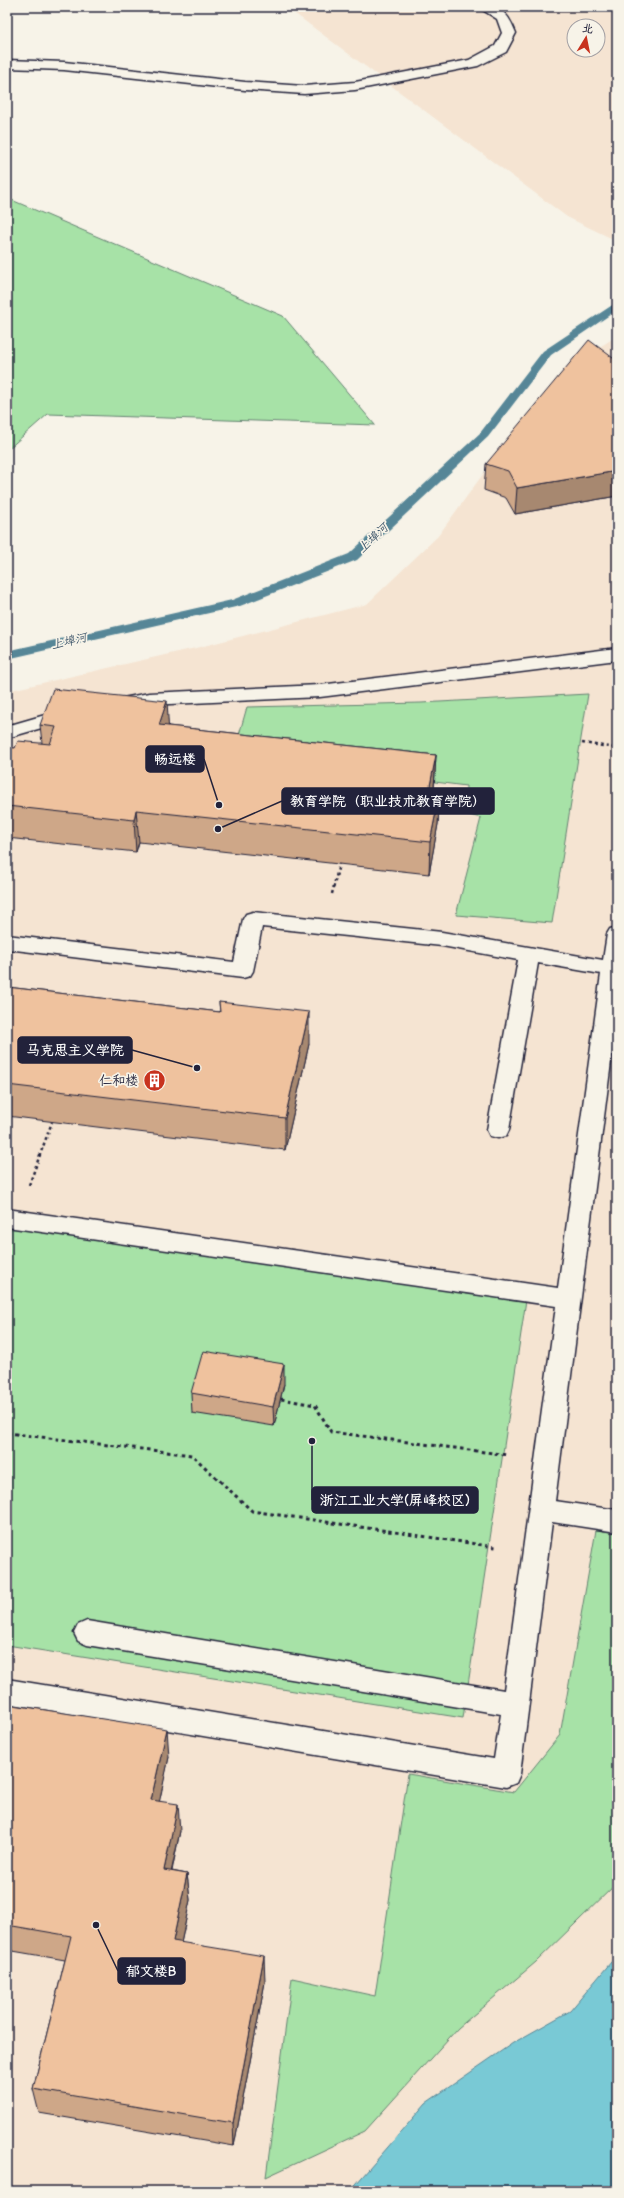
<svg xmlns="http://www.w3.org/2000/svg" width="624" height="2198" font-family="'Comic Neue','LXGW WenKai TC',sans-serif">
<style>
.built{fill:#f5e4d2;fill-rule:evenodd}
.green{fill:#a7e2a7;stroke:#648271}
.water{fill:#79c9d5;stroke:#568697}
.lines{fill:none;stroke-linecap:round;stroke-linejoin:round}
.stream{fill:#568697;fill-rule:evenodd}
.minor-casing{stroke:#22223b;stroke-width:3}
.path-far1{stroke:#22223b;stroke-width:2.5;stroke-dasharray:3 3;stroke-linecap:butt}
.path{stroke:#22223b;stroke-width:3;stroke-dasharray:3.5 3.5;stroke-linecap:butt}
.minor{fill:#f7f3e8;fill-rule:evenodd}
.wall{fill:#cea788;stroke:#22223b}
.shaded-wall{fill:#a7886f;stroke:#22223b}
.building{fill:#efc29e;stroke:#22223b}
.labels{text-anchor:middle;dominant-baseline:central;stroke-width:3.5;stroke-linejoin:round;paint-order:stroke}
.far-water-label{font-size:12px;font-style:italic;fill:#3c5469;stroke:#f7f3e8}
.poi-label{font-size:13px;fill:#22223b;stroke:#f7f3e8;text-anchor:end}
.leader{fill:none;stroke:#22223b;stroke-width:1.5}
.callout-dot{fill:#22223b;stroke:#f7f3e8;stroke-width:1.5}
.callout{fill:#22223b;stroke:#22223b;stroke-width:1.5}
.callout-label{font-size:14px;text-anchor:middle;font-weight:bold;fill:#fff}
</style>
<rect width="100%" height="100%" fill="#f7f3e8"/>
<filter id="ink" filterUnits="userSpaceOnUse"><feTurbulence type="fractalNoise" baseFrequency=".025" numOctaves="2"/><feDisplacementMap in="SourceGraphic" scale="8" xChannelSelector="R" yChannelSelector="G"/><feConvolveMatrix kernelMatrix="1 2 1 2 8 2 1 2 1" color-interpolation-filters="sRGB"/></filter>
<g filter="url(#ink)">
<path class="built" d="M286,7H617V241L567,217ZM574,26H598V50H574Z
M617,336V2191H7V691L200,647L367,604L438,536L494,459L590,353Z"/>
<path class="green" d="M7,198L283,316L375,425L48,414L7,450Z
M588,694L552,923L456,915L481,818L465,814L466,786L233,756L247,707L421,703Z
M7,1227L526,1300L463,1718L7,1645Z
M596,1530L617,1533V1883L536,1962L458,2028L365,2131L266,2177L292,1978L375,1996L408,1774L514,1792L560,1735Z"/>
<path class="water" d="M617,1955V2191H350L426,2103L513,2043L570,2011Z"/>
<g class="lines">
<path class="stream" d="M617,302V310L551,355L488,437L357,560L240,606L7,659V651L232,600L349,554L480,433L543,351Z"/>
<defs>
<path id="minor" d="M478,7C502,7 507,11 516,33L506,52L478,66L355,90L304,94L245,90L64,70L7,68V60L64,62L245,82L304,86L355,82L469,60L495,46L502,33L497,19Z
M617,648V660L320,697L149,705L119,710L112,708L110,704L112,700L149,693L320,685Z
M69,708L76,710L78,714L76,718L7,738V726Z
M253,912L442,932L603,960L607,934L610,929L617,927V1015L555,1501L617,1510V1532L552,1522L520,1774L516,1783L506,1787L7,1703V1679L494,1759L501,1714L87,1645L78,1641L74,1633L78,1625L87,1621L504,1690L556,1306L7,1227V1209L558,1288L601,974L538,963L509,1130L506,1136L498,1138L490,1136L487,1130L518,960L442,946L262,927L253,971L250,976L243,978L7,949V935L234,962L243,919L246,914Z"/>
</defs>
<use href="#minor" class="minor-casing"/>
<path class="path-far1" d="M582,743L617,748
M332,894L339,864
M29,1185L52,1122"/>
<path class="path" d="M281,1399L315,1405L331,1432L508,1455
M7,1433L192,1455L252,1511L496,1547"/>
<use href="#minor" class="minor"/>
</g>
<path class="wall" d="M617,361V496L515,514L506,498L484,490L486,464Z
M40,725L168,726L436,755L434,791L440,792L438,824L429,874L139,842L136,852L7,838V747L15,748L42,743Z
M7,987L220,1012L219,1002L309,1044L285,1150L7,1116Z
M284,1384L274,1426L192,1413L191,1393Z
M7,1704L169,1757L159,1801L180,1831L172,1871L187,1874L190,1900L181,1943L265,1982L234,2146L39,2113L33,2089L65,1960L7,1950Z"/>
<path class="shaded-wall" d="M617,471V496L515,514L517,488Z
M167,701L169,734L159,725Z
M436,755L434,787L428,823L429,791Z
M440,792L438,824L429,874L430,842Z
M136,810L139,842L136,852L134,820Z
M309,1012V1044L285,1150V1118Z
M284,1364V1384L274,1426L273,1407Z
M167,1729L169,1757L154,1827L151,1800Z
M178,1804L180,1831L166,1896L164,1870Z
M187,1874L190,1900L176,1967L173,1941Z
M264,1956L265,1982L234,2146L233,2123Z"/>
<path class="building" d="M589,340L617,361V471L517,488L508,471L486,464Z
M53,689L167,701L159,725L436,755L429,791L440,792L430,842L136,810L134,820L7,806V747L15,748L18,741L50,744L56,727L40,725Z
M7,987L220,1012L219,1002L309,1012L285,1118L7,1085Z
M203,1351L284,1364L273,1407L191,1393Z
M7,1704L167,1729L151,1800L178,1804L164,1870L187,1874L173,1941L264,1956L233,2123L33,2089L71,1936L7,1925Z"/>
</g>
<defs>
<symbol id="building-disc" viewBox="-11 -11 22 22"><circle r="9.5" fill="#c8321e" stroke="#f7f3e8"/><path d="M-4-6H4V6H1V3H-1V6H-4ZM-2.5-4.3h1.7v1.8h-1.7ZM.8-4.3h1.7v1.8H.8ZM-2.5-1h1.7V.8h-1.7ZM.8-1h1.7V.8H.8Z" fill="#fff"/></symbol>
</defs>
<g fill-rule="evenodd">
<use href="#building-disc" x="142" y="1068" width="25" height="25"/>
</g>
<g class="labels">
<g class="far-water-label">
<text transform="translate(373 538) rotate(-43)">上埠河</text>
<text transform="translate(69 641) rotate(-13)">上埠河</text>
</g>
<g class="poi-label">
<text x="138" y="1080">仁和楼</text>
</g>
</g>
<path class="leader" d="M219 805L204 759M218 829L282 801M197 1068L132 1050M312 1441L312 1500M96 1925L118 1971"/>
<g class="callout-dot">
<circle cx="219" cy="805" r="4"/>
<circle cx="218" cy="829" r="4"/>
<circle cx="197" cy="1068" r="4"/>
<circle cx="312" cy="1441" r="4"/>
<circle cx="96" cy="1925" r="4"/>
</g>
<g class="callout">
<rect x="146" y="746" width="58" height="26" rx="4"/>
<rect x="282" y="788" width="212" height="26" rx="4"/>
<rect x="18" y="1037" width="114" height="26" rx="4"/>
<rect x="312" y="1487" width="166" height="26" rx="4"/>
<rect x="118" y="1958" width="67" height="26" rx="4"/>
</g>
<g class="callout-label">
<text x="175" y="764">畅远楼</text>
<text x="388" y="806">教育学院（职业技术教育学院）</text>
<text x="75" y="1055">马克思主义学院</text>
<text x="395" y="1505">浙江工业大学(屏峰校区)</text>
<text x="151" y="1976">郁文楼B</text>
</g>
<rect width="624" height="2198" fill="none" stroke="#f7f3e8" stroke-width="24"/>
<rect x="12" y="12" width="600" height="2174" fill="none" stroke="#22223b" stroke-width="1.5" filter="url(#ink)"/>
<g transform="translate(586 38) rotate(10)"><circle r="19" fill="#f7f3e8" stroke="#a29fa3"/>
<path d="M0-3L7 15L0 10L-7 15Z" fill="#c8321e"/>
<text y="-6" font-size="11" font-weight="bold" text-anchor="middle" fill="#22223b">北</text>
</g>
</svg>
